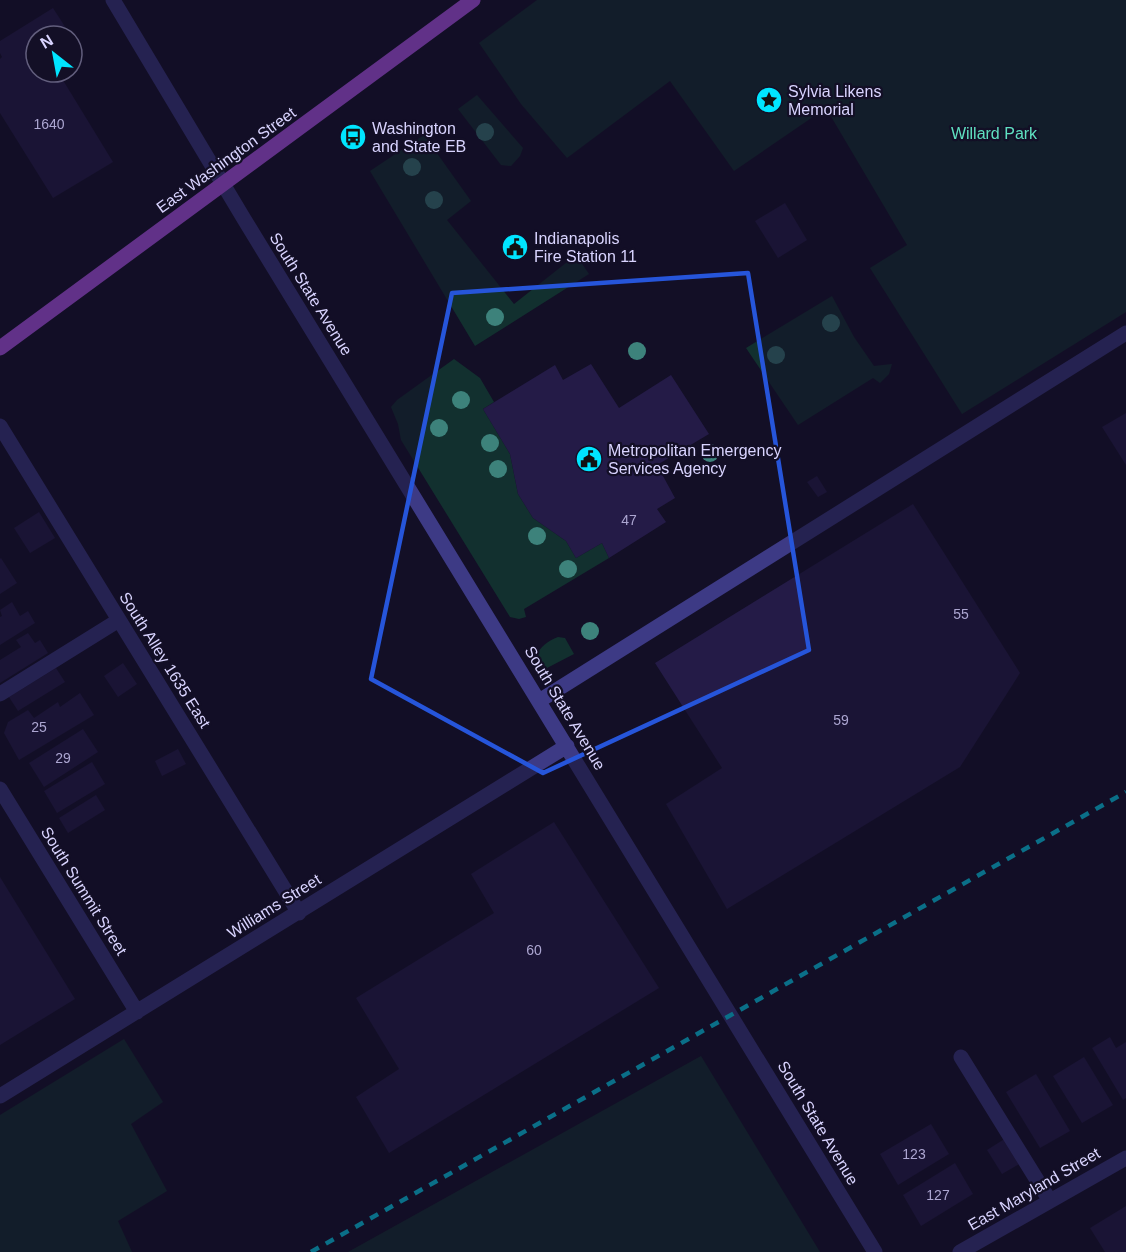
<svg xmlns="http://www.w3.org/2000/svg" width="1126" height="1252" font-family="Helvetica,sans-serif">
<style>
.green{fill:#12302f}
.building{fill:#241b47}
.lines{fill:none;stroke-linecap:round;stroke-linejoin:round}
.minor{stroke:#3d3a85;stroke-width:15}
.major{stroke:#c25bff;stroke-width:15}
.rail{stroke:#00e5ff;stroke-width:4.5;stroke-dasharray:9 8;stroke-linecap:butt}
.tree{fill:#3d827b}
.marked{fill:none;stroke:#2655da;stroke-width:4.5;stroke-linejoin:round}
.labels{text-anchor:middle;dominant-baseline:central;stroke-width:4.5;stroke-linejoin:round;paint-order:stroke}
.number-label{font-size:14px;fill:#aca6d1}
.poi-label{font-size:16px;fill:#d9d4ff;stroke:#130f26;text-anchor:start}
.park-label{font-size:16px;fill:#5fe0c0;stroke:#130f26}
.street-label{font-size:16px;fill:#d9d4ff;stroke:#130f26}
</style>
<rect width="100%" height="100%" fill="#130f26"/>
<path class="green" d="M537,0H1126V312L962,414L870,268L907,245L826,108L734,171L670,81L567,158L521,104L479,43Z
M477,95L523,148L520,156L511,166L501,165L458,109Z
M424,135L471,201L447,220L514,304L576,255L589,274L475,346L370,171Z
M832,296L854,337L874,366L892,364L889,374L880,383L873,378L798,425L746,348Z
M454,359L480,378L494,402L483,409L510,454L518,494L533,518L566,541L576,558L602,543L609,558L524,609L526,617L519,619L510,617L401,440L398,424L391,407L397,400Z
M558,637L565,638L574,654L547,668L542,665L536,657C540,646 548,641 558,637Z
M124,1039L163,1102L131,1124L167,1191L118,1221L132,1252H0V1115Z
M701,1056L820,1252H348Z"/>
<path class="building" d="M53,8L71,36H36V72H58L113,162L53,198L0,113V59L2,57L0,53V41Z
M72,38L82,55L72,62Z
M785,203L807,240L778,258L755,221Z
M591,364L619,408L671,375L709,434L657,465L675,498L657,509L666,522L609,558L602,543L576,558L566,541L533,518L518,494L510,454L483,409L555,365L563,380Z
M1126,413V465L1102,427Z
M817,476L827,492L818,497L807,482Z
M913,504L1020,673L960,767L727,909L666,804L722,768L655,663Z
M39,512L55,538L30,553L14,528Z
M1,558L17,583L0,594V559Z
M12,602L20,616L28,611L35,623L0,645V617L2,616L0,610Z
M28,633L35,643L40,640L48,653L0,683V660L21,647L16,640Z
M123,663L137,684L118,697L104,676Z
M56,668L65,682L18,711L9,697Z
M80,693L94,715L19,760L4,733L8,722L28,710L34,718L58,702L60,707Z
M83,729L98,752L44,787L29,763Z
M178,749L186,764L162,776L155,761Z
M92,762L105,784L57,813L44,791Z
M96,795L105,810L68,833L59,818Z
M554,822L659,988L389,1153L356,1097L399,1069L356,998L494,913L471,874Z
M0,877L75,999L0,1045Z
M1110,1037L1116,1048L1126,1042V1098L1123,1100L1092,1048Z
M1084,1057L1113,1105L1082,1123L1053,1076Z
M1036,1074L1070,1131L1040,1148L1006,1092Z
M931,1124L949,1154L898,1185L880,1154Z
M1006,1138L1021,1163L1002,1174L987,1150Z
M955,1163L973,1194L921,1226L903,1195Z
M1126,1206V1252H1105L1090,1228Z"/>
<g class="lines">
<path class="minor" d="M113,0L244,219L875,1252
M0,426L299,913
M0,694L119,620
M539,701L1126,333
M0,789L137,1012
M961,1057L1050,1201
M0,1096L567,746
M960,1252L1126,1158"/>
<path class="major" d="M0,348L473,0"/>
<path class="rail" d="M311,1252L1126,792"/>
</g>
<g class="tree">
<circle cx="485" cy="132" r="9"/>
<circle cx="412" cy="167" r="9"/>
<circle cx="434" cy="200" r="9"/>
<circle cx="495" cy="317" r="9"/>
<circle cx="831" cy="323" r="9"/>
<circle cx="637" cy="351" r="9"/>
<circle cx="776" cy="355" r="9"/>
<circle cx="461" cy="400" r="9"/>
<circle cx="439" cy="428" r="9"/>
<circle cx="490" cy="443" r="9"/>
<circle cx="710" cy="453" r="9"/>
<circle cx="498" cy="469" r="9"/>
<circle cx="537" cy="536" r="9"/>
<circle cx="568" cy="569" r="9"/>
<circle cx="590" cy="631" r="9"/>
</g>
<path d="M0 0H1126V1252H0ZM748,273L809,650L543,773L371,679L452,293Z" fill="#130f26" fill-opacity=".55" fill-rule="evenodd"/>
<path class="marked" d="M748,273L809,650L543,773L371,679L452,293Z"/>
<defs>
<symbol id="sight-disc" viewBox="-11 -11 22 22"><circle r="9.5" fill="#00e5ff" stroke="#130f26"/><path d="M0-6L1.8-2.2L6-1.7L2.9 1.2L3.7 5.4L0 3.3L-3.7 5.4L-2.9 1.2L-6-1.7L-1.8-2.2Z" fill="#111"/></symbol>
<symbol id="bus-disc" viewBox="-11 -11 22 22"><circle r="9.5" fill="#00e5ff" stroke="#130f26"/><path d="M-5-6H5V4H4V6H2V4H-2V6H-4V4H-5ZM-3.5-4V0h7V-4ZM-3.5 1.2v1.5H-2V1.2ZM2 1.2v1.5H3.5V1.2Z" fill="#111"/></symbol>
<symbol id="civic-disc" viewBox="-11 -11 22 22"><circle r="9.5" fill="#00e5ff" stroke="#130f26"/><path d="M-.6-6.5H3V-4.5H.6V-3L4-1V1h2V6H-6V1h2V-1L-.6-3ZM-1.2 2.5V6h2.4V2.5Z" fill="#111"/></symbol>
</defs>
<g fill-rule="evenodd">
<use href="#sight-disc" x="754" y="85" width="30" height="30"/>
<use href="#bus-disc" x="338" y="122" width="30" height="30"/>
<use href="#civic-disc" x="500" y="232" width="30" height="30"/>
<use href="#civic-disc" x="574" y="444" width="30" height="30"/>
</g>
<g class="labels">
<g class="number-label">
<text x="49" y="124">1640</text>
<text x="629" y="520">47</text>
<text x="961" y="614">55</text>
<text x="841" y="720">59</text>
<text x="39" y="727">25</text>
<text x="63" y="758">29</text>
<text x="534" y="950">60</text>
<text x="914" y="1154">123</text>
<text x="938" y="1195">127</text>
</g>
<g class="poi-label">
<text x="788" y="91">Sylvia Likens<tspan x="788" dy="18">Memorial</tspan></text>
<text x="372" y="128">Washington<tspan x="372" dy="18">and State EB</tspan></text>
<text x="534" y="238">Indianapolis<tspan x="534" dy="18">Fire Station 11</tspan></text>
<text x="608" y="450">Metropolitan Emergency<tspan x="608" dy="18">Services Agency</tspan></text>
</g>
<g class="park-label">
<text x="994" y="133">Willard Park</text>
</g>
<g class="street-label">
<text transform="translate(226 160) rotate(-36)">East Washington Street</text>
<text transform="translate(311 294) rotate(58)">South State Avenue</text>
<text transform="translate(165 660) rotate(58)">South Alley 1635 East</text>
<text transform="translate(565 708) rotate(59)">South State Avenue</text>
<text transform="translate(84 891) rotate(58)">South Summit Street</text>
<text transform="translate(274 906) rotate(-32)">Williams Street</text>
<text transform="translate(818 1123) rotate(59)">South State Avenue</text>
<text transform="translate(1034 1189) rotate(-30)">East Maryland Street</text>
</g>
</g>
<g transform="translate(54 54) rotate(329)"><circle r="28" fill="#130f26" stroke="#625e7d" stroke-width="1.5"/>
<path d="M0-4.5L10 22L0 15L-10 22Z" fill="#00e5ff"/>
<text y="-9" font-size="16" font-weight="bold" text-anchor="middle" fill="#d9d4ff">N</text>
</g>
</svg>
